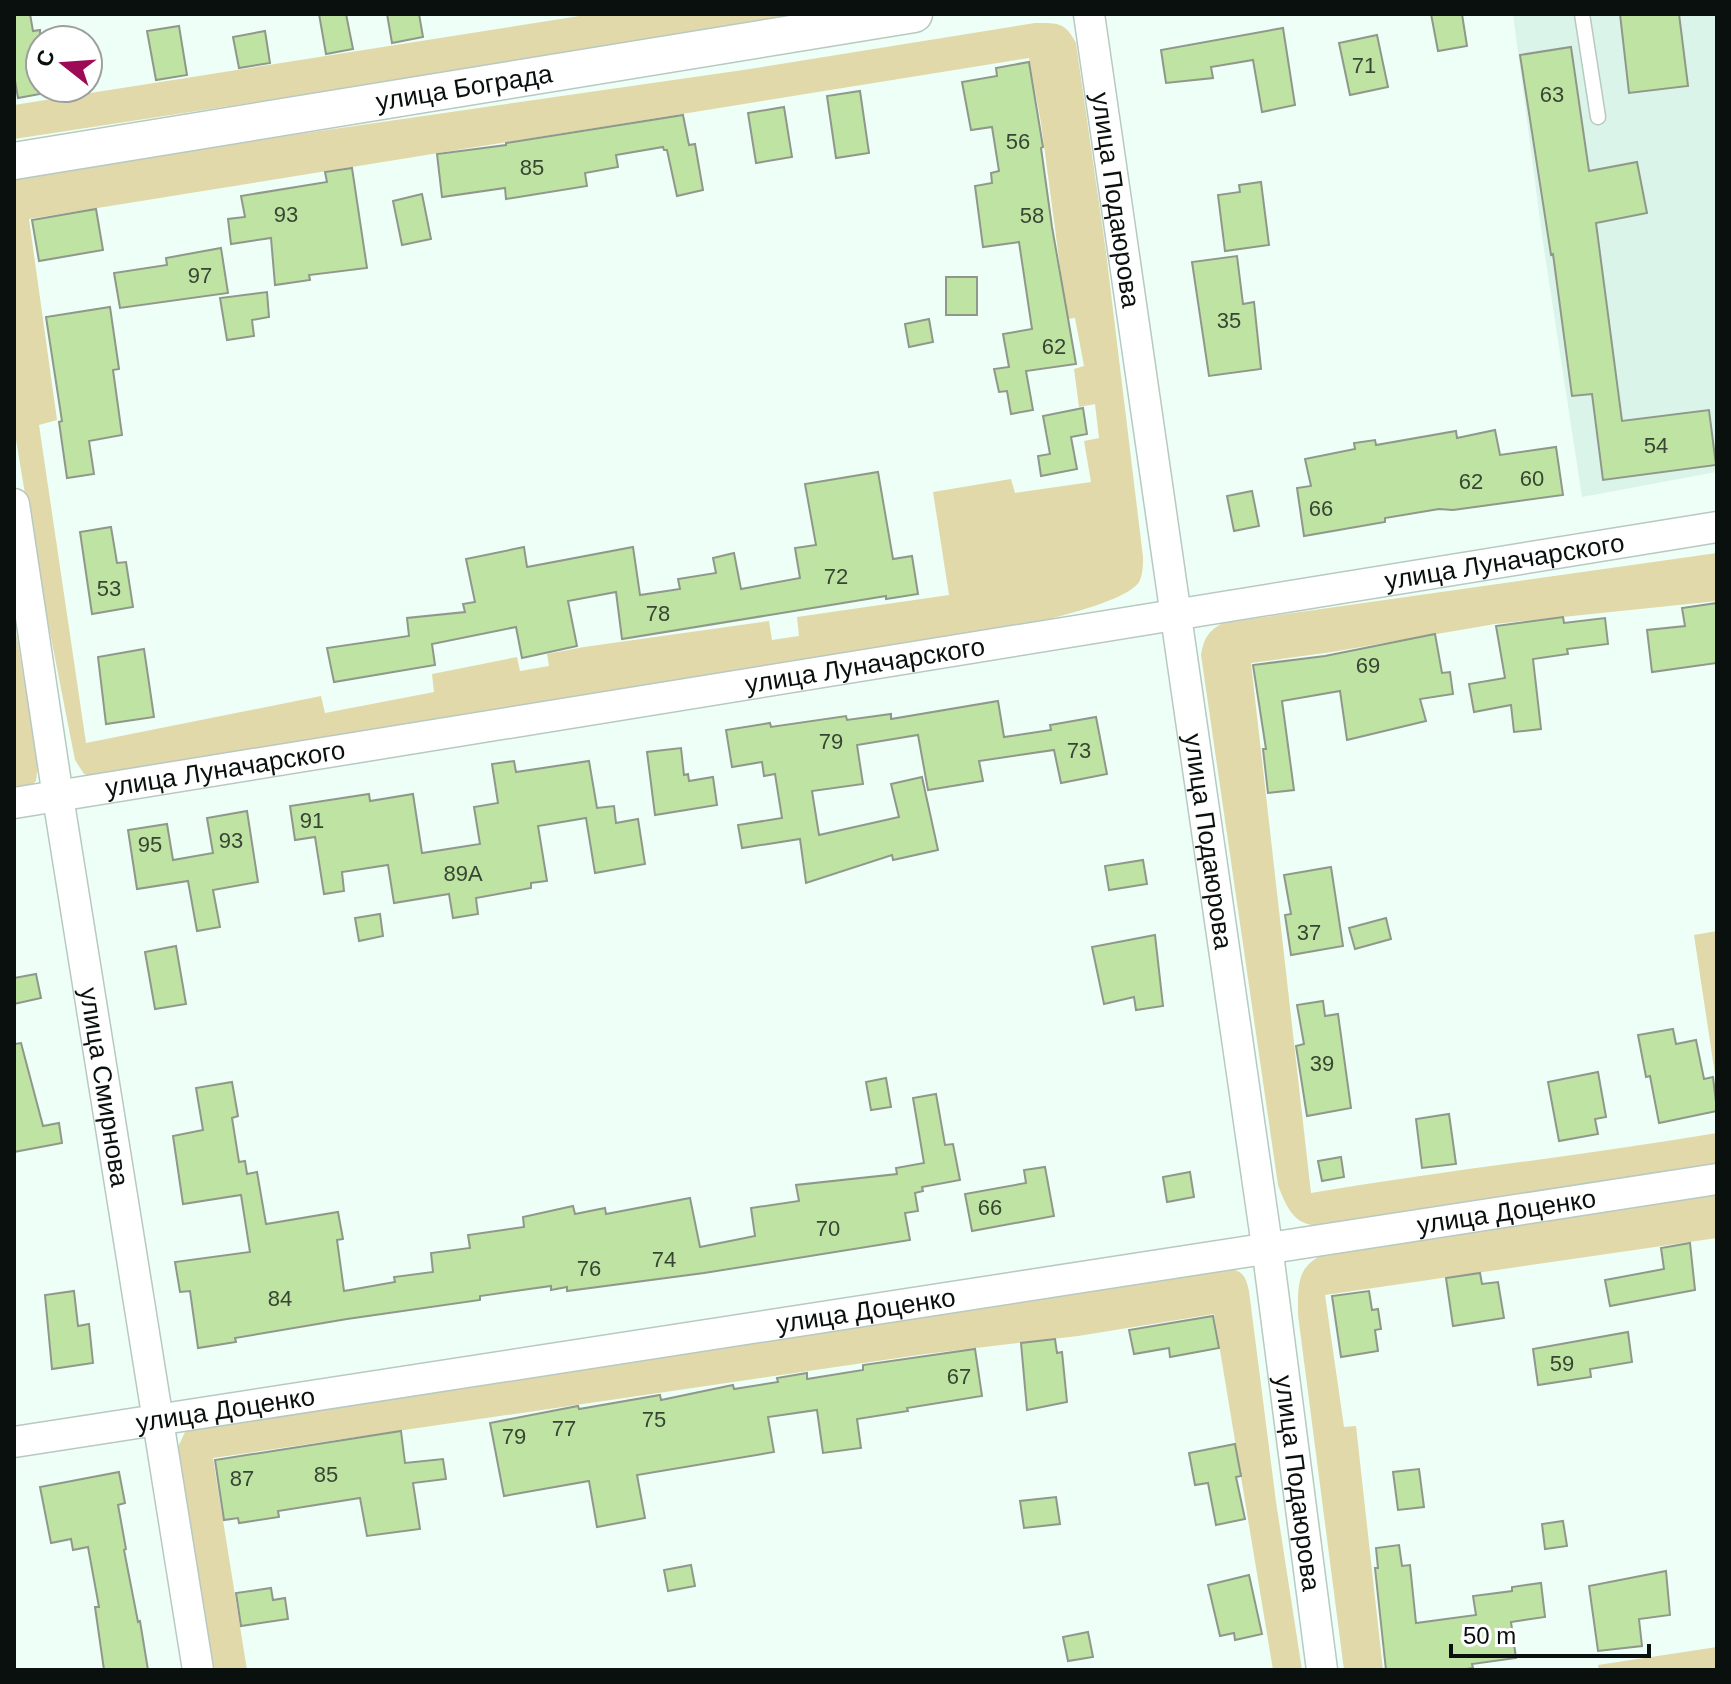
<svg xmlns="http://www.w3.org/2000/svg" width="1731" height="1684" font-family="Helvetica,sans-serif">
<style>
.built{fill:#dbf4e9}
.green{fill:#e1d9aa;fill-rule:evenodd}
.building{fill:#bee3a2;stroke:#90988b;stroke-width:2}
.lines{fill:none;stroke-linecap:round;stroke-linejoin:round}
.service-casing{stroke:#b8c9c1;stroke-width:17}
.minor-casing{stroke:#b8c9c1;stroke-width:33}
.tertiary-casing{stroke:#b8c9c1;stroke-width:39}
.service{stroke:#fff;stroke-width:14}
.minor{stroke:#fff;stroke-width:30}
.tertiary{stroke:#fff;stroke-width:36}
.labels{text-anchor:middle;dominant-baseline:central;stroke-width:6;stroke-linejoin:round;paint-order:stroke}
.number-label{font-size:22px;fill:#374533}
.street-label{font-size:26px;fill:#0a100e;stroke:#fff}
</style>
<rect width="100%" height="100%" fill="#edfff6"/>
<path class="built" d="M1513,14H1717V474L1716,472L1582,497L1543,242Z"/>
<path class="green" d="M592,14H829L14,139V105Z
M1035,23C1058,23 1065,22 1076,43L1106,252L1143,557C1143,565 1143,575 1139,582C1124,605 1025,624 996,632L95,778L84,774L75,760L36,561L14,427V175L750,69ZM1029,58L1041,123L1067,319L1075,318L1084,366L1074,369L1079,407L1095,404L1099,438L1084,441L1091,482L1015,493L1011,479L933,492L949,595L797,617L799,636L772,640L769,621L584,647L547,654L549,666L520,671L517,657L432,674L434,692L325,713L321,696L86,743L39,425L57,420L29,219Z
M1717,553V601L1495,624L1332,652L1251,663L1311,1193C1446,1170 1582,1156 1717,1133V1164L1341,1226C1301,1228 1292,1223 1278,1185L1201,655C1204,638 1208,631 1223,623Z
M14,620L38,764L36,781L24,791L14,792Z
M1717,931V1088L1694,935Z
M1717,1194V1238L1325,1295L1344,1427L1356,1426L1383,1670H1344L1298,1315C1298,1277 1297,1265 1334,1249Z
M1230,1269C1244,1271 1246,1278 1249,1291L1276,1502L1302,1670H1273L1214,1314L1078,1336L925,1354L213,1458L247,1670H213L178,1447L185,1432L197,1424Z
M1717,1647V1670H1599L1598,1665Z"/>
<path class="building" d="M14,14H30L33,31L40,30V94L18,98L14,75Z
M319,14H346L353,49L326,54Z
M387,14H419L423,37L392,43Z
M1431,14H1462L1467,46L1438,51Z
M1620,14H1679L1688,86L1629,93Z
M179,26L187,75L156,80L147,31Z
M1283,28L1295,105L1262,112L1253,60L1211,67L1213,78L1166,83L1161,50Z
M265,31L270,63L239,68L233,37Z
M1377,35L1388,87L1350,95L1339,43Z
M1571,47L1589,171L1637,162L1647,213L1596,223L1622,421L1709,410L1716,465L1603,480L1592,394L1572,396L1553,254L1551,255L1520,55Z
M1029,62L1043,147L1041,148L1052,227L1076,364L1026,371L1033,410L1011,414L1007,391L999,392L994,369L1009,367L1003,334L1032,329L1019,242L983,247L975,186L992,183L991,173L999,171L992,127L971,130L962,82L997,76L996,68Z
M860,91L869,153L836,158L827,96Z
M784,107L792,157L756,163L748,113Z
M683,115L689,145L695,144L703,190L677,196L667,150H664L663,147L616,155L618,167L585,173L587,186L506,199L505,188L442,197L437,154L506,145V143Z
M352,168L367,268L309,275L310,280L275,285L271,238L231,244L228,219L245,217L241,196L327,182L325,172Z
M1261,182L1269,245L1225,251L1218,195L1240,192L1239,185Z
M422,194L431,239L402,245L393,201Z
M96,209L103,250L39,261L32,220Z
M221,248L228,293L120,308L114,273L167,265L166,258Z
M1237,256L1243,304L1254,302L1261,369L1209,376L1192,262Z
M946,277H977V315H946Z
M267,292L269,317L252,320L254,336L227,340L220,298Z
M110,307L119,369L113,370L122,435L89,441L94,474L67,478L59,422L62,421L46,317Z
M929,319L933,342L909,347L905,324Z
M1083,408L1087,434L1071,437L1077,469L1041,476L1038,456L1050,454L1043,416Z
M1495,430L1500,455L1556,447L1563,495L1453,510L1439,509L1385,518V522L1304,536L1297,488L1311,486L1305,459L1355,449L1354,443L1375,440L1376,445L1456,431L1457,438Z
M878,472L893,559L912,556L918,594L886,599V596L622,639L616,592L568,601L577,646L522,658L516,627L432,644L435,665L334,682L327,648L409,636L407,618L465,612L463,604L475,602L466,559L524,547L527,567L633,547L640,595L680,589L678,579L716,573L713,558L734,553L741,589L800,578L795,548L816,545L805,484Z
M1252,491L1259,526L1234,531L1227,496Z
M111,527L117,563L126,562L133,607L92,614L80,532Z
M1717,603V663L1652,672L1647,630L1685,626L1682,608Z
M1563,617L1564,623L1605,618L1608,644L1567,649L1568,654L1533,659L1541,729L1514,732L1511,705L1474,712L1469,684L1505,678L1496,626Z
M1435,634L1442,673L1450,672L1453,694L1420,699L1426,721L1347,740L1340,691L1282,701L1294,790L1268,793L1263,749H1266L1253,665L1325,656Z
M144,649L154,717L106,724L98,657Z
M998,701L1004,737L1051,730L1050,725L1096,717L1107,774L1061,783L1054,750L979,761L983,781L928,790L918,735L857,745L863,784L812,791L819,835L899,817L891,784L922,777L938,850L893,860L892,855L806,883L800,839L742,848L738,825L782,818L775,774L764,776L762,762L732,767L726,730L770,723L771,727L846,716L847,720L891,714V719Z
M681,748L684,775L688,774L689,781L713,777L717,805L655,815L647,752Z
M514,761L516,772L589,761L597,808L614,806L616,823L638,819L645,864L595,873L586,818L538,826L547,881L531,883V888L476,898L478,914L453,918L449,894L394,903L388,865L342,872L344,891L324,894L315,837L295,840L290,806L369,794L370,801L413,794L422,853L480,844L474,807L498,803L492,764Z
M247,811L258,882L213,890L220,927L197,931L188,881L137,889L128,830L167,824L173,860L213,853L207,818Z
M1143,860L1147,884L1109,890L1105,866Z
M1331,867L1343,946L1291,955L1285,915L1291,914L1284,875Z
M380,914L383,936L359,941L355,918Z
M1386,918L1391,939L1355,949L1349,928Z
M1155,935L1163,1006L1136,1010L1134,997L1104,1004L1092,947Z
M176,946L186,1004L155,1009L145,952Z
M36,974L41,998L14,1004V978Z
M1323,1001L1325,1016L1338,1014L1351,1108L1307,1116L1296,1046L1304,1044L1297,1005Z
M1673,1029L1676,1044L1696,1040L1704,1079L1713,1077L1717,1111L1659,1123L1650,1076L1646,1077L1638,1035Z
M21,1043L43,1126L59,1123L62,1143L14,1152V1044Z
M1598,1072L1606,1117L1595,1119L1598,1134L1559,1141L1548,1082Z
M886,1078L891,1107L871,1110L866,1082Z
M232,1082L238,1116L232,1118L239,1162L245,1161L247,1174L257,1172L266,1224L338,1212L343,1239L337,1240L344,1291L395,1282L394,1277L433,1272L431,1253L470,1248L468,1235L524,1227L523,1217L573,1206L575,1214L605,1208L606,1214L690,1198L700,1247L755,1236L751,1208L799,1201L796,1185L897,1174L896,1168L924,1163L913,1098L936,1094L945,1145L953,1144L960,1180L922,1187L923,1191L915,1193L918,1211L905,1213L910,1240L704,1273L567,1291V1287L551,1290V1286L480,1296V1300L347,1319L235,1338L236,1342L198,1348L190,1291L180,1292L175,1262L250,1252L241,1195L183,1204L173,1136L203,1130L196,1088Z
M1449,1114L1456,1164L1422,1168L1416,1119Z
M1341,1157L1344,1177L1322,1181L1318,1161Z
M1045,1167L1054,1216L972,1231L965,1194L1026,1183L1024,1170Z
M1190,1172L1194,1197L1167,1202L1163,1177Z
M1690,1243L1695,1290L1610,1306L1605,1280L1664,1269L1661,1248Z
M1480,1273L1482,1284L1498,1282L1504,1318L1453,1326L1446,1278Z
M74,1291L78,1326L89,1324L93,1363L52,1369L45,1295Z
M1369,1291L1372,1310L1378,1309L1381,1329L1375,1330L1378,1351L1341,1357L1332,1296Z
M1213,1316L1219,1348L1170,1357L1169,1348L1134,1354L1129,1330Z
M1628,1332L1632,1362L1590,1369L1591,1377L1538,1385L1533,1349Z
M1055,1339L1057,1353L1062,1352L1067,1402L1027,1410L1021,1343Z
M975,1349L982,1396L907,1408L908,1411L857,1419L861,1448L823,1453L817,1410L768,1417L774,1452L637,1475L645,1518L597,1527L589,1481L504,1496L490,1423L578,1406L579,1409L660,1395L661,1400L733,1385L734,1389L778,1382L777,1378L807,1373V1379L863,1370V1365Z
M401,1431L405,1463L443,1459L446,1479L413,1483L420,1529L367,1536L360,1498L278,1511L279,1517L239,1523L238,1518L224,1520L215,1460Z
M1235,1444L1241,1476L1236,1477L1245,1519L1216,1525L1208,1483L1195,1485L1189,1453Z
M1419,1469L1424,1507L1398,1510L1393,1472Z
M119,1472L125,1503L118,1505L126,1549L124,1550L138,1622L140,1621L148,1670H104L95,1607H99L88,1547L73,1550L71,1539L51,1543L40,1487Z
M1056,1497L1060,1524L1024,1528L1020,1501Z
M1563,1521L1567,1546L1545,1549L1542,1524Z
M1399,1545L1402,1566L1410,1565L1416,1623L1476,1615L1473,1596L1512,1591V1587L1541,1583L1545,1617L1511,1622L1516,1658L1472,1664L1473,1668L1461,1670H1386L1375,1568H1378L1376,1548Z
M691,1565L695,1586L668,1591L664,1570Z
M1666,1571L1670,1615L1639,1619L1642,1646L1598,1651L1589,1586Z
M1249,1575L1262,1634L1235,1640L1234,1633L1220,1636L1208,1585Z
M271,1588L273,1600L285,1598L288,1619L241,1626L236,1593Z
M1088,1632L1093,1657L1068,1661L1063,1637Z"/>
<g class="lines">
<defs>
<path id="service" d="M1582,14L1598,117"/>
<g id="minor">
<path id="s1" d="M1089,14L1267,1246L1322,1670"/>
<path id="s2" d="M14,504L58,797L198,1670"/>
<path id="s3" d="M14,803L1717,527"/>
<path id="s4" d="M14,1442L1717,1179"/>
</g>
<g id="tertiary">
<path id="s5" d="M14,161L914,14"/>
</g>
</defs>
<use href="#service" class="service-casing"/>
<use href="#minor" class="minor-casing"/>
<use href="#tertiary" class="tertiary-casing"/>
<use href="#service" class="service"/>
<use href="#minor" class="minor"/>
<use href="#tertiary" class="tertiary"/>
</g>
<g class="labels">
<g class="number-label">
<text x="1364" y="65">71</text>
<text x="1552" y="94">63</text>
<text x="1018" y="141">56</text>
<text x="532" y="167">85</text>
<text x="286" y="214">93</text>
<text x="1032" y="215">58</text>
<text x="200" y="275">97</text>
<text x="1229" y="320">35</text>
<text x="1054" y="346">62</text>
<text x="1656" y="445">54</text>
<text x="1532" y="478">60</text>
<text x="1471" y="481">62</text>
<text x="1321" y="508">66</text>
<text x="836" y="576">72</text>
<text x="109" y="588">53</text>
<text x="658" y="613">78</text>
<text x="1368" y="665">69</text>
<text x="831" y="741">79</text>
<text x="1079" y="750">73</text>
<text x="312" y="820">91</text>
<text x="231" y="840">93</text>
<text x="150" y="844">95</text>
<text x="463" y="873">89А</text>
<text x="1309" y="932">37</text>
<text x="1322" y="1063">39</text>
<text x="990" y="1207">66</text>
<text x="828" y="1228">70</text>
<text x="664" y="1259">74</text>
<text x="589" y="1268">76</text>
<text x="280" y="1298">84</text>
<text x="1562" y="1363">59</text>
<text x="959" y="1376">67</text>
<text x="654" y="1419">75</text>
<text x="564" y="1428">77</text>
<text x="514" y="1436">79</text>
<text x="326" y="1474">85</text>
<text x="242" y="1478">87</text>
</g>
<g class="street-label">
<text stroke="none"><textPath href="#s5" startOffset="456">улица Бограда</textPath></text>
<text stroke="none"><textPath href="#s1" startOffset="188">улица Подаюрова</textPath></text>
<text stroke="none"><textPath href="#s3" startOffset="1510">улица Луначарского</textPath></text>
<text stroke="none"><textPath href="#s3" startOffset="862">улица Луначарского</textPath></text>
<text stroke="none"><textPath href="#s3" startOffset="214">улица Луначарского</textPath></text>
<text stroke="none"><textPath href="#s1" startOffset="836">улица Подаюрова</textPath></text>
<text stroke="none"><textPath href="#s2" startOffset="590">улица Смирнова</textPath></text>
<text stroke="none"><textPath href="#s4" startOffset="1510">улица Доценко</textPath></text>
<text stroke="none"><textPath href="#s4" startOffset="862">улица Доценко</textPath></text>
<text stroke="none"><textPath href="#s4" startOffset="214">улица Доценко</textPath></text>
<text stroke="none"><textPath href="#s1" startOffset="1484">улица Подаюрова</textPath></text>
</g>
</g>
<rect width="1731" height="1684" fill="none" stroke="#0a100e" stroke-width="32"/>
<g transform="translate(64 64) rotate(287)"><circle r="38" fill="#ffffff" stroke="#9d9f9f" stroke-width="2"/>
<path d="M0-6L14 30L0 20L-14 30Z" fill="#9d0b56"/>
<text y="-12" font-size="22" font-weight="bold" text-anchor="middle" fill="#0a100e">С</text>
</g>
<path d="M1451 1644v12h198v-12" fill="none" stroke="#0a100e" stroke-width="4"/>
<text x="1463" y="1644" font-size="24" fill="#0a100e" stroke="#ffffff" stroke-width="6" paint-order="stroke">50 m</text>
</svg>
